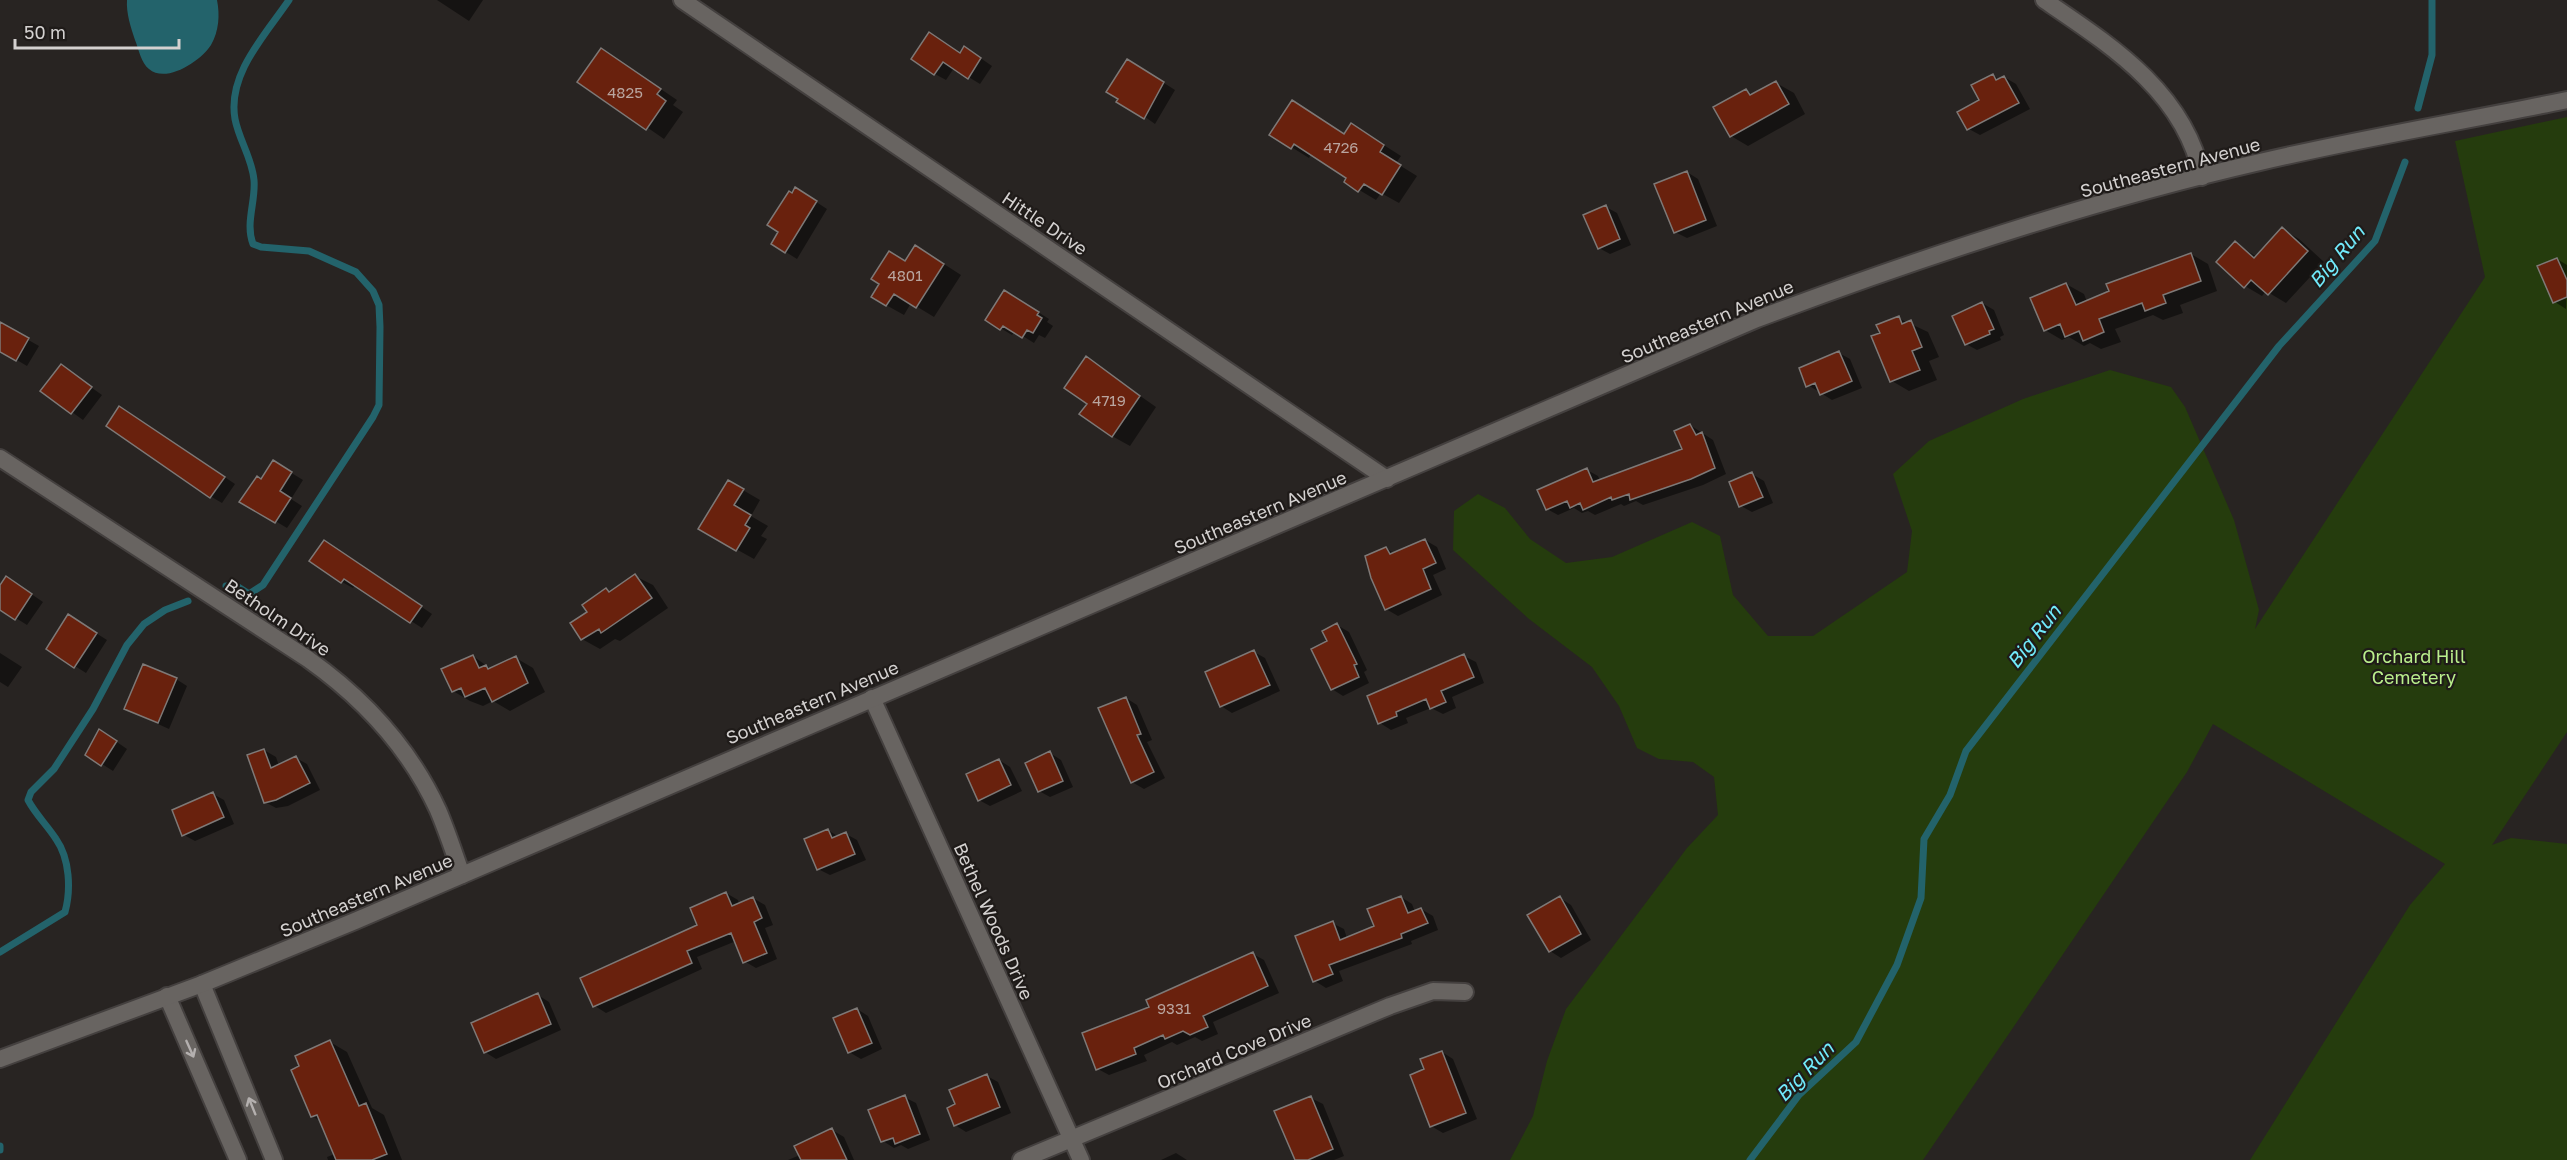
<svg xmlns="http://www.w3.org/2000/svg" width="2567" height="1160" font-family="'Golos Text',sans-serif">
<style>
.green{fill:#253c0d}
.water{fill:#23636b}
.shadow{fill:#0007}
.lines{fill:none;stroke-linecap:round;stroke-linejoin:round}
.stream{stroke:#23636b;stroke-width:7}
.building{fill:#69210d;stroke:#7e7977;stroke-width:1.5}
.minor-casing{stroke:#44403f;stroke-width:20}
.tertiary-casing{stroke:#44403f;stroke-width:20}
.minor{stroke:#686461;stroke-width:16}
.tertiary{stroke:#686461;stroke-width:16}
.oneway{stroke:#b4b0af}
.labels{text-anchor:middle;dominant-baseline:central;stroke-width:4.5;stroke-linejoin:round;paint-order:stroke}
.number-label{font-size:15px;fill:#b9a59f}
.street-label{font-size:18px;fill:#d4d1d0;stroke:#1f1b19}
.park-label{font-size:18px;fill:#baef8c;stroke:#1f1b19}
.water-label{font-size:20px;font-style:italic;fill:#71eafb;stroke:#1f1b19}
</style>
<rect width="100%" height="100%" fill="#282422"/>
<path class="green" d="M2567,117V732L2492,845L2511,838L2567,844V1160H2250L2410,905L2445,864L2213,724L2187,772L1923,1160H1510L1533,1116L1547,1061L1566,1009L1687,848L1718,815L1714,777L1693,762L1659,759L1637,748L1619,706L1592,667L1529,619L1453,550L1454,511L1478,494L1505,508L1530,539L1566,563L1612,557L1692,522L1720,536L1733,595L1768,636H1813L1907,572L1912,531L1893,474L1929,441L2023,399L2110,370L2171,387L2185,407L2234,520L2259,610L2255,629L2485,277L2455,141Z"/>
<path class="water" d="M127,0H217C220,15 219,31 211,45C201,61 166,84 149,69C141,63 139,50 135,40C131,28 126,13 127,0Z"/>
<path class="shadow" d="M437,0H483L469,21Z
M930,34L961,54L976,55L992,66L980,84L954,68L946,80L935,74Z
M618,60L677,100L673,105L683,112L664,139L580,81Z
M1139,67L1175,90L1155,124L1120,99Z
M1993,75L2000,80L2004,77L2016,84L2030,109L1980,135L1969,129Z
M1776,83L1794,93L1805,114L1748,146L1731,136L1746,90L1754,95Z
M1272,135H1368L1401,156L1396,163L1417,176L1399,203L1381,193L1376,200L1346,182L1348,178L1311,154L1309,158Z
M1687,172L1698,179L1717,226L1687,238L1675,232Z
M807,196L827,209L797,259L773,244Z
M1606,207L1617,213L1631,245L1610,254L1599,248Z
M2282,229L2299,239L2324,262L2286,303L2266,291L2262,296L2245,286L2235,243L2257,257Z
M2191,254L2208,264L2217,291L2180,305L2183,313L2163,320L2153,315L2115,329L2121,342L2101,349L2090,343L2084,346L2069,337L2062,340L2045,330L2066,284L2084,294L2087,302Z
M933,257L961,275L934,317L911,303L904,315L886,305L881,284L906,262Z
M2557,259L2567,265L2566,309L2555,302Z
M1016,298L1049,319L1047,322L1053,326L1045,338L1039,335L1034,343L1015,331L1012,335L987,320Z
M1982,303L1994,310L2004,335L2000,337L2001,340L1977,350L1966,344Z
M1898,318L1928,332L1939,357L1929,361L1937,380L1909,391L1892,381L1873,337L1881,333Z
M0,324L39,346L27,366L0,350Z
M1839,353L1850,359L1862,388L1832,400L1808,385Z
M1086,358L1156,407L1130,446L1112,436L1089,403Z
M61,366L102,395L83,420L43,391Z
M131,414L235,484L222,503L210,496Z
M1690,425L1713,440L1726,474L1703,485L1643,505L1636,501L1624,506L1621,504L1595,515L1588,511L1582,513L1574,508L1558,515L1547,509L1587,470L1598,476L1600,481L1684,450Z
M285,469L303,480L291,499L302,506L287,528L242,501L262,481Z
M1752,474L1764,481L1773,503L1752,512L1741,506Z
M729,482L760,500L751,516L768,526L761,536L767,539L754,559L700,529Z
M1425,540L1437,547L1446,569L1433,575L1442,595L1398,616L1386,609V548L1395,554Z
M336,548L432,614L422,628L355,585L353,588L342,582Z
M635,576L653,585L668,608L620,641L615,639L600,649L582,639L589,612L606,590L611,592Z
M18,585L43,602L27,625L0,608V588Z
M80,623L107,640L86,673L75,666Z
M1337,625L1349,632L1367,670L1364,672L1369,683L1343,696L1332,689L1329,642Z
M1254,652L1265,658L1280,691L1232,713L1221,706Z
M0,653L22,667L8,687L0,682Z
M473,656L491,669L516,658L533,668L545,692L510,711L493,701L483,706L470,701L453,691Z
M1464,656L1476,662L1484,683L1452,697L1456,708L1443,714L1431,708L1406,718L1408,723L1391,730L1380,723Z
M176,679L187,686L169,729L125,709Z
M1126,698L1137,705L1152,740L1147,742L1165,778L1144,789L1132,782Z
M111,738L127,749L113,771L102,764Z
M264,750L276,757L279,766L296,758L307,764L320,790L288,806L276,808L265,802Z
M1050,753L1061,760L1073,787L1050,797L1039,791Z
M999,760L1010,767L1022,791L990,806L979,800Z
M213,794L224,800L234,824L195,841L184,835Z
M828,830L839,837L846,834L857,840L866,860L830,875L818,869Z
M726,893L738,900L739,904L753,898L765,905L773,925L765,928L777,959L756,968L744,961L736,941L697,957L702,969L606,1013L595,1006L699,926Z
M1401,897L1412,904L1415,912L1421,909L1433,916L1438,930L1411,941L1412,944L1339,971L1343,981L1326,988L1315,981L1332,923L1344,929L1347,938L1376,927Z
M1560,898L1571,905L1591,940L1561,958L1550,951Z
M1253,954L1264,960L1279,993L1213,1022L1218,1034L1202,1041L1195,1037L1177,1045L1172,1042L1144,1055L1147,1061L1109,1075L1098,1069Z
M538,995L549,1002L561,1030L496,1059L485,1052Z
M857,1009L868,1016L882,1049L861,1059L849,1052Z
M330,1042L347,1052L372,1108L384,1115L402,1160H328L327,1157L335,1154L322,1122L312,1116L301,1067Z
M1442,1052L1453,1059L1477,1119L1443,1133L1431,1126L1426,1070Z
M987,1076L998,1082L1011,1113L966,1132L955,1125L957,1105Z
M904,1097L916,1103L930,1140L908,1149L901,1145L894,1148L883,1141Z
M1311,1098L1323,1104L1344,1156L1334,1160H1296Z
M832,1130L844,1137L854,1160H788L800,1155Z
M1176,1153L1187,1160H1161Z"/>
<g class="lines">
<path class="stream" d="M2418,108L2432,55V0
M226,586L235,585L249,594L263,585L373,417L379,405L380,327L379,305L373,291L356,272L309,251L261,247L253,244C245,223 256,201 254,180C252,158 239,140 235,119C227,74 266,34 289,0
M0,952L65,912C71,890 70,859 56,839C47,825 36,815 28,800L31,792L54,769L93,709L127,645L144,624L165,610L188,601
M0,1146V1150
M1750,1160L1799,1095L1856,1042L1897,965L1921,898L1924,839L1950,795L1966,751L2279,346L2375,241L2405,162"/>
</g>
<path class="building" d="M929,32L960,53L964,46L981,58L968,79L943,62L934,75L911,59Z
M601,48L661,89L657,94L666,101L646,130L577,82Z
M1127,59L1164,82L1144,119L1116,102L1118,99L1106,92Z
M1993,74L1996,80L2004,76L2019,103L1967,130L1957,112L1979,100L1971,85Z
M1776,81L1789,104L1730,137L1713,107L1746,89L1750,95Z
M1292,100L1344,134L1351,123L1384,145L1380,152L1401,165L1382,195L1364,184L1358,192L1344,182L1346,178L1294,144L1291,149L1269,135Z
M1687,171L1706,220L1674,233L1654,184Z
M795,187L817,201L785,253L771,244L778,232L767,225L789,191L792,193Z
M1606,205L1620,239L1598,249L1583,215Z
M2282,227L2308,251L2268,295L2251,280L2244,288L2216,262L2235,241L2254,258Z
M915,245L944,264L916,308L894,294L886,306L871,297L879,284L871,279L889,251L905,261Z
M2191,253L2201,281L2163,295L2166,303L2145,311L2142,303L2099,319L2104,332L2083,341L2079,331L2065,337L2060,324L2044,331L2030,298L2066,283L2076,305L2109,291L2106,284Z
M2557,258L2567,280V297L2553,303L2537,266Z
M1004,290L1039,312L1037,315L1042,318L1033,333L1027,330L1022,338L1003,326L1000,330L985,320Z
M1982,302L1994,329L1989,331L1990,334L1965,345L1952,316Z
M1899,316L1902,324L1911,320L1922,347L1912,351L1920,370L1890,382L1871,336L1880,333L1876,325Z
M0,322L29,338L16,361L0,352Z
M1839,351L1852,381L1820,395L1815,383L1806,387L1799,368Z
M1086,356L1140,396L1112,437L1079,414L1087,404L1064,388Z
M61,364L92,387L71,414L40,391Z
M119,406L225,477L210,498L106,426Z
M1690,424L1696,435L1702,432L1715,468L1691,479L1630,500L1629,494L1612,500L1611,497L1583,510L1580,503L1570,508L1567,501L1546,510L1537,490L1587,468L1593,482L1682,449L1674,431Z
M273,460L292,472L280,491L291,498L275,523L239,502L257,476L261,479Z
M1752,472L1763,497L1739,507L1729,482Z
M728,480L744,489L734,505L751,515L745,525L750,528L736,551L698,529Z
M1425,539L1436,563L1423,569L1431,589L1385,610L1371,578L1365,556L1386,547L1390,554Z
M324,540L422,606L410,623L344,579L341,583L309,561Z
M635,574L652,598L601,633L599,629L581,640L570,623L587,612L582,605L606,588L609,592Z
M6,576L32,594L15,620L0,610V585Z
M68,614L97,633L74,668L46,649Z
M1337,623L1357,664L1354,665L1359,677L1331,690L1311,649L1327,641L1322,631Z
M1254,650L1270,685L1220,707L1205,672Z
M1464,654L1474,677L1441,691L1446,702L1430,709L1426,699L1396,712L1397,716L1378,724L1367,696Z
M473,655L479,668L486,665L488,669L516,656L528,683L492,702L485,688L465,697L461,688L452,692L441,669Z
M143,664L177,678L158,723L124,709Z
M1126,697L1141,734L1137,735L1154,772L1131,783L1098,708Z
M99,729L117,741L101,766L85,755Z
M264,749L271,768L296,756L310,783L276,800L264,803L247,755Z
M1050,751L1063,781L1038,792L1025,763Z
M999,759L1011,785L978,801L966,774Z
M213,792L224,817L182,836L172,810Z
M828,829L832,838L846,832L855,854L817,870L804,839Z
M726,892L732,906L753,897L762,918L754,922L767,953L743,963L731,933L687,951L692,963L593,1007L580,978L697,925L690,908Z
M1401,896L1408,913L1421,908L1428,923L1401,934L1402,938L1329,965L1333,974L1313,982L1295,936L1333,921L1340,940L1374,926L1367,909Z
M1560,896L1581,934L1549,952L1527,915Z
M1253,952L1268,986L1203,1016L1208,1027L1190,1035L1183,1031L1165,1039L1163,1035L1134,1048L1136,1054L1096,1070L1082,1033L1149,1007L1146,1000Z
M538,993L551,1024L484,1053L471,1023Z
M857,1008L872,1043L848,1053L833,1018Z
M330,1040L359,1106L366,1103L387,1154L372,1160H336L317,1115L311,1117L291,1070L299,1066L295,1056Z
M1442,1051L1466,1113L1430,1127L1410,1075L1424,1069L1420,1059Z
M987,1074L1000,1107L954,1126L947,1108L955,1104L949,1090Z
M905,1095L920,1134L895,1144L893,1138L881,1142L868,1110Z
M1311,1096L1333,1149L1308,1160H1295L1274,1111Z
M832,1128L847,1160H801L794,1146Z"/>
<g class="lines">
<defs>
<path id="minor" d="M682,0L1387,479
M2044,0C2110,45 2185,92 2202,177
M0,458L308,659C363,698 410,749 438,810C447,831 454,853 462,875
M872,698L1081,1160
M202,984L274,1160
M167,996L238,1160
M1021,1160L1390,1006L1433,991L1465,992"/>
<path id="tertiary" d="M0,1059L202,984L355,921L1757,319C1919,258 2090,201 2260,162C2361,138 2465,121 2567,100"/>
</defs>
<use href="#minor" class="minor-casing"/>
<use href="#tertiary" class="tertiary-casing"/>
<use href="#minor" class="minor"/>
<use href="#tertiary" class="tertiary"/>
</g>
<defs><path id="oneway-shaft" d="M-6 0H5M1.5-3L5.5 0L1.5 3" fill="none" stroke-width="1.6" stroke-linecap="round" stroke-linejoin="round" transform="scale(1.5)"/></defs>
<g class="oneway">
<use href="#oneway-shaft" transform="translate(190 1049) rotate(66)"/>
<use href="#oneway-shaft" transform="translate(252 1106) rotate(-112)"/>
</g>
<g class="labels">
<g class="number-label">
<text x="625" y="92">4825</text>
<text x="1341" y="147">4726</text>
<text x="905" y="275">4801</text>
<text x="1109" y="400">4719</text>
<text x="1174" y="1008">9331</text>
</g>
<g class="street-label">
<text transform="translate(2170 167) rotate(-15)">Southeastern Avenue</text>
<text transform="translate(1045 223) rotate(34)">Hittle Drive</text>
<text transform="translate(1707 321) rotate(-23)">Southeastern Avenue</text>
<text transform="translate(1260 512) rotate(-23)">Southeastern Avenue</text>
<text transform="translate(278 617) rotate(34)">Betholm Drive</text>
<text transform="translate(812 702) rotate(-23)">Southeastern Avenue</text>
<text transform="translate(366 895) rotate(-23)">Southeastern Avenue</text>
<text transform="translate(994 921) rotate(66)">Bethel Woods Drive</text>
<text transform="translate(1234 1051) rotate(-23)">Orchard Cove Drive</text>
</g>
<g class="park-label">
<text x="2414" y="656">Orchard Hill<tspan x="2414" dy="21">Cemetery</tspan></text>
</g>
<g class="water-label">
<text transform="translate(2336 256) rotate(-50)">Big Run</text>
<text transform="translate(2033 636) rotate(-52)">Big Run</text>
<text transform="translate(1804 1071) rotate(-46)">Big Run</text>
</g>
</g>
<path d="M15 39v9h164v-9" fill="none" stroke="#d4d1d0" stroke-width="3"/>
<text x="24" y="39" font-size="18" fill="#d4d1d0" stroke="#1f1b19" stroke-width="4.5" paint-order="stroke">50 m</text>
</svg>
